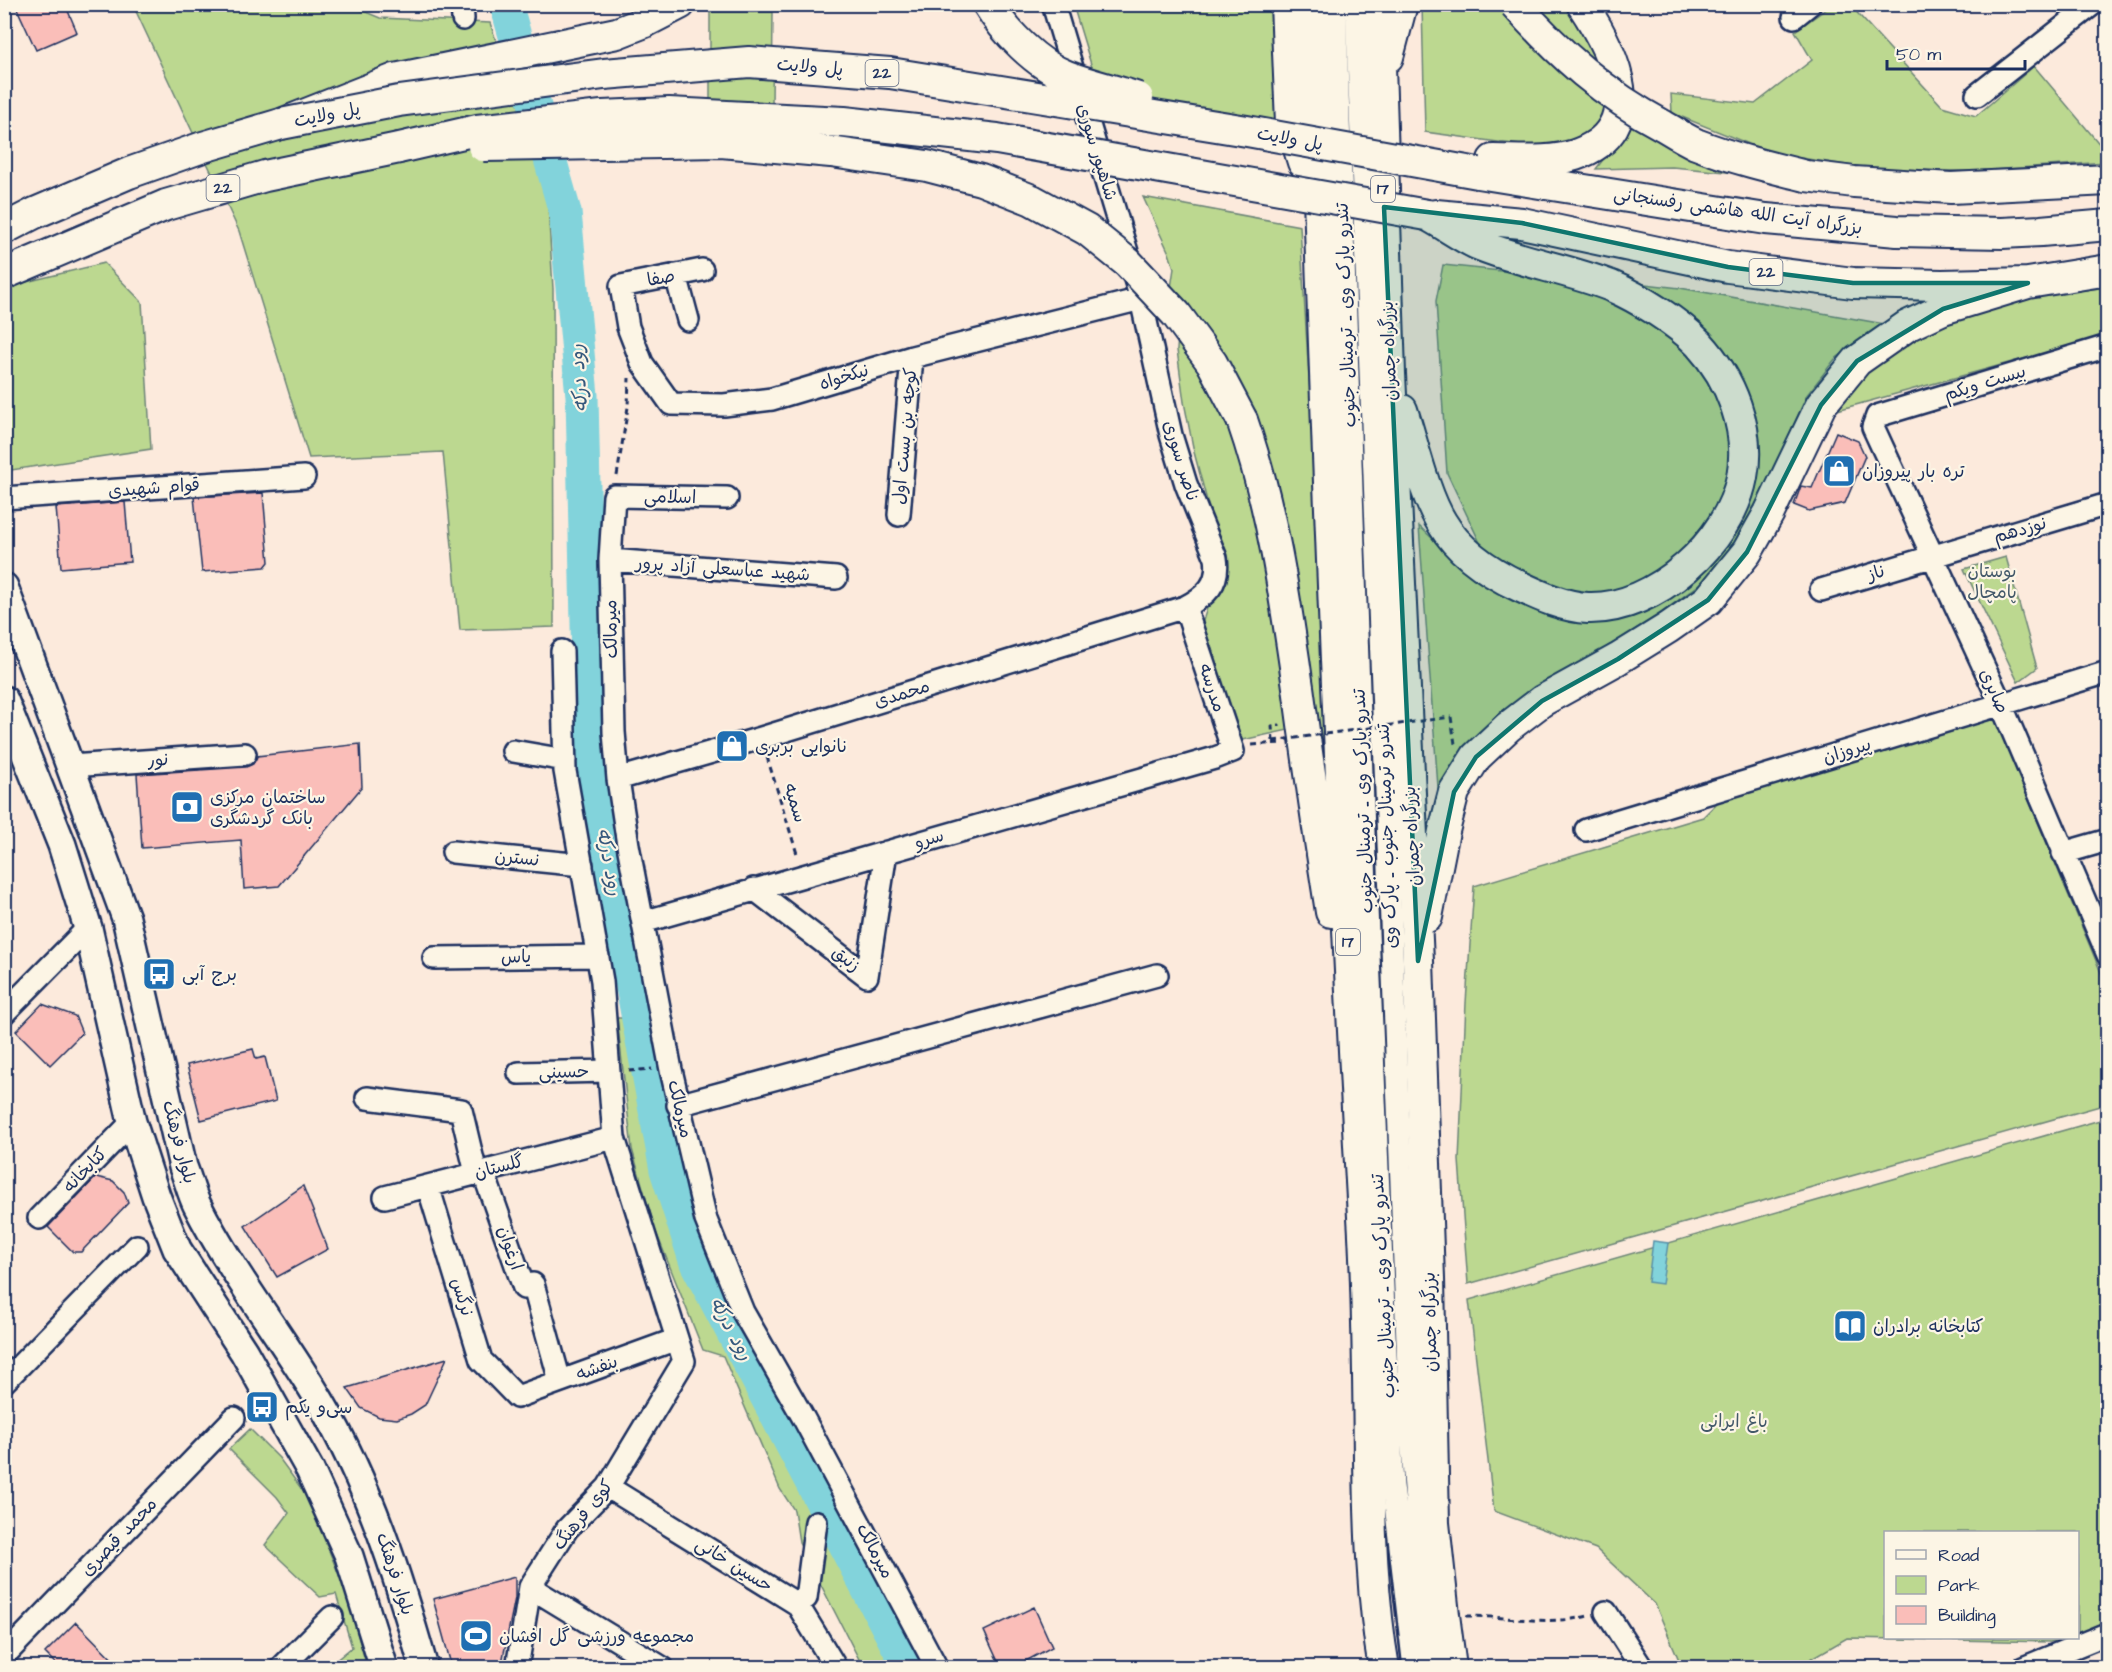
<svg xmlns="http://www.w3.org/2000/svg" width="2112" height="1672" font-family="'Architects Daughter','Playpen Sans Arabic',sans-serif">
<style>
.green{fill:#bcd890;stroke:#6c8477;stroke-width:1.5}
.water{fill:#82d3db;stroke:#5991a9;stroke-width:1.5}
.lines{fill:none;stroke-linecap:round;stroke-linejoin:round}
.river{stroke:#82d3db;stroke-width:33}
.building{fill:#fabeb9;stroke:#1b2f5e;stroke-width:1.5}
.minor-casing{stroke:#1b2f5e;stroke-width:26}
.major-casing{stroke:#1b2f5e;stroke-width:32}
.highway-casing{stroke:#1b2f5e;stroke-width:34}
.path{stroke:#1b2f5e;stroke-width:3;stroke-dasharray:6 4.5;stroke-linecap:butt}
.minor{stroke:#fcf5e5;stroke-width:21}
.major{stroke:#fcf5e5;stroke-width:27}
.highway{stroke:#fcf5e5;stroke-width:30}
.highway-bridge-casing{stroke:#1b2f5e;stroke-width:34;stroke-linecap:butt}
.path-bridge{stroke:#1b2f5e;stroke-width:3;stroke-dasharray:6 4.5;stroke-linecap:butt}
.highway-bridge{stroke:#fcf5e5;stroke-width:30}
.marked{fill:#0f766e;fill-opacity:0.2;stroke:#0f766e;stroke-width:4.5;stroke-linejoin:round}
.labels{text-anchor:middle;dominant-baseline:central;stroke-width:4.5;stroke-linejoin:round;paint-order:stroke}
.shield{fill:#fcf5e5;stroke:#5e6a86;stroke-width:1.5}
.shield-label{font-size:16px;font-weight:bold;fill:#1b2f5e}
.street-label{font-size:18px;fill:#1b2f5e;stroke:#fcf5e5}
.poi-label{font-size:18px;fill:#1b2f5e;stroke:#fcf5e5;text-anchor:start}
.park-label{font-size:18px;fill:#43596a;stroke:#fcf5e5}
.water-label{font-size:20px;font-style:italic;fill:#35587d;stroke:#fcf5e5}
</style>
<rect width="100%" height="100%" fill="#fceadc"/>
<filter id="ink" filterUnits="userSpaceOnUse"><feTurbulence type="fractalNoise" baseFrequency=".0167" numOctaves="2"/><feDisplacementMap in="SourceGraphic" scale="12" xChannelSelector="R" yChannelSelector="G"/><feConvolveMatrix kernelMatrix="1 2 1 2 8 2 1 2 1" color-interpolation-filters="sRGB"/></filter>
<g filter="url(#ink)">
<path class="green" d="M133,5H355L356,8L380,18L490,23L547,188L553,289L554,627L460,630L443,452L309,458L239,231Z
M1073,5H1280L1287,126L1100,94Z
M1422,5H1571L1607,67L1601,126L1556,150L1425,132Z
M1832,5H1850L1942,106L1976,116L2034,66L2107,153V162L1973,171L1881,170L1774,154L1672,113L1671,94L1755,104L1812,60L1795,31Z
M710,12H773L772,106L710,105Z
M1624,118L1780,177L1672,167L1596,169L1617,141Z
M1143,197L1300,226L1323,619L1328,766L1315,758L1229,371L1212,336L1171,288L1174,268L1169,253Z
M104,263L142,302L151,449L5,471V290L18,284Z
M1443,265L1520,273L1611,295L1684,341L1719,385L1735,431V479L1686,553L1645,582L1608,596L1555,591L1506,569L1483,549L1447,473L1436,301Z
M1636,283L1680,288L1884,324L1835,359L1807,395L1749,525L1719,570L1661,613L1535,693L1439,801L1419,526L1463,567L1544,611L1598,623L1657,605L1700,575L1738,522L1749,418Z
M2107,287V336L1830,412L1841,394L1901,337L2011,300Z
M1178,335L1209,379L1248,472L1293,729L1243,740L1234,738L1200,630L1207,608L1220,590L1223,561L1194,452L1184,402L1177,350Z
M2006,557L2037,668L2018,682L1964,569Z
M1994,717L2107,987V1104L1468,1284L1459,1160L1466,1003L1474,886L1703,817L1723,797Z
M617,1018H625L670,1224L893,1667H863L799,1542L794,1510L780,1489L723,1356L703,1350L654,1227L632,1149Z
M2107,1118V1627L2078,1634V1532H1886V1638H2066L2050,1642L1847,1638L1797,1667H1682L1655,1604L1596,1549L1494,1511L1469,1300Z
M250,1429L279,1458L306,1495L344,1587L367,1667H328L352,1647L336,1594L320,1597L265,1545L289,1513L277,1497L229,1449Z"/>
<path class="water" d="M1653,1241L1668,1243L1662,1284L1648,1282Z"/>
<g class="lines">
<path class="river" d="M506,4L565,212L582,396L590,760L666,1170L696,1263L909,1668"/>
</g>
<path class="building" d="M15,4H65L77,32L36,50Z
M1836,432L1858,441L1865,456L1845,503L1809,511L1794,505L1801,486L1812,488Z
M263,493L269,562L265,567L202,572L194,497Z
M125,502L130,562L61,568L56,507Z
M360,744L362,787L279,886L244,889L241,840L142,848L137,774L246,767L253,764L257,756Z
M42,1004L75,1016L82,1033L50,1065L16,1031Z
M253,1049L256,1059L265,1057L276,1101L201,1120L187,1065Z
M96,1177L113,1181L124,1192L128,1203L81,1252H73L48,1227Z
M303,1186L328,1249L277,1277L245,1226Z
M447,1358L425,1405L411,1414L397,1419L379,1417L361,1408L347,1388Z
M515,1577V1598L501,1668H452L433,1599Z
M1034,1607L1052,1647L1013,1668H1001L984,1631Z
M76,1622L121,1668H60L45,1653Z"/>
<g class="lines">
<defs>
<path id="minor" d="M462,4L463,19
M1335,4L1365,861L1385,1335L1393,1486L1414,1668
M1356,4L1410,1420L1417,1515L1433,1668
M1794,17L1810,4
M1977,95L2093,4
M702,270L621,286L628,327L642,363L671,404L724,405L772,399L912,357L1141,299
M676,275L688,320
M2108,346L1877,416L1873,427L2001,704L2108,955
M4,498L304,477
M727,498L614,496L610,560L614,732L618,779L628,845L671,1070L706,1220L743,1312L804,1419L937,1668
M899,515L912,357
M610,560L836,578
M1821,590L2108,504
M513,751L565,760
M71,766L245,754
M618,779L761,738L1185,607C1206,596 1220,584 1216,558L1186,484L1171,435L1141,299L1053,4
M1586,830L2108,672
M453,852L582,865
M2063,853L2108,840
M754,889L867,976L886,852
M643,922L1215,758L1233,751L1185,607
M434,958L598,956
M4,1013L88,928
M519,1073L609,1071
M367,1098L461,1110L476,1173
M678,1105L1157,975
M483,1171L524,1288L533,1284L560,1381
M428,1186L481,1360L517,1397L677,1339
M385,1197L614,1138
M39,1218L132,1122
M4,1382L137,1246
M608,1487L797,1604L836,1668
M530,1587L663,1668
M797,1604L806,1598L816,1522
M1606,1612L1642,1668
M4,1656L234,1418
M281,1668L332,1617
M517,1668L530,1587L567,1529L608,1487L684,1361L614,1138L602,981L565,771L562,651
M2023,1668L2104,1635L2108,1639"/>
<path id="major" d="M4,587L126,918L183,1167C188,1179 191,1193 197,1205C232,1274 281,1335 320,1401C369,1484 398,1576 424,1668
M4,700L62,845L88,928L132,1122L156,1196L177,1249L244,1352L310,1470L349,1556L384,1668"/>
<path id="highway" d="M1286,4L1291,123L1303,162
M1313,4C1325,409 1340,813 1363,1217C1368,1297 1368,1378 1369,1459C1370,1528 1372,1599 1384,1668
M1378,4L1390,374L1418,961L1429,1279L1434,1523L1444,1615L1451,1668
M1388,57L1402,4
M1493,160C1519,160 1550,163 1575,155C1652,129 1613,51 1582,4
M1478,173L1766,219L1897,231L2002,233L2041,231L2108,225
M1806,176L1854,182L1951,188L2108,180
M1436,215L1522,223L1728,267L1853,283L1942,285L2028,283L2108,270
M4,229L35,213L129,173L203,147L281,124L395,79L617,33L645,22L680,4
M4,274L166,205L265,176L399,148
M1402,410C1413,443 1424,494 1442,523C1460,553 1489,572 1519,586C1540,596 1564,607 1588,608C1655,610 1730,542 1742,477C1751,429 1731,379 1699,344C1678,322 1639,298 1611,286C1568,269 1520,262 1477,244C1460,236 1444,224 1427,215
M1242,420C1272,506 1285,597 1298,687C1308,762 1319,837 1331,912
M1427,917L1444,831L1454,792L1476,757L1508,727L1542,701L1618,659L1668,628L1708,600L1747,552L1769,513L1821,405L1857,361L1907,326L1943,309L2028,283"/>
</defs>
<use href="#minor" class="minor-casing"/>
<use href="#major" class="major-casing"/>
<use href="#highway" class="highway-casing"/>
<path class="path" d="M617,476L628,407L629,378
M1451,717L1455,744
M1273,741L1272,726L1279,725V727
M1252,745L1281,743
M767,757L798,857
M629,1071L652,1069
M1466,1616C1507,1616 1548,1626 1588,1616"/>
<use href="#minor" class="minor"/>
<use href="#major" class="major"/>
<use href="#highway" class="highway"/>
<defs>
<path id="highway-bridge" d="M988,4C1004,31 1037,65 1067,76C1090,85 1115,90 1138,98
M1515,4C1560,55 1604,94 1664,126C1674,132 1685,139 1696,144C1732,158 1769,167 1806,176
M281,124L399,101L604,74L749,62L890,73L1247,131L1478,173
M483,146L721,142L831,152L927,166L981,180L1032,200L1087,230L1128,263L1176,314L1212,363L1242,420
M399,148L477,130L602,116L669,113L844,122L997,139L1427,215"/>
</defs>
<use href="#highway-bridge" class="highway-bridge-casing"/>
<path class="path-bridge" d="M1273,741L1451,717"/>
<use href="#highway-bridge" class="highway-bridge"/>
</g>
</g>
<path class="marked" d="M1384,207L1522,223L1728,267L1853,283H2028L1943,309L1857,361L1821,405L1747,552L1708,600L1618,659L1542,701L1476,757L1454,792L1418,961Z"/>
<defs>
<symbol id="shop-square" viewBox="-11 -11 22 22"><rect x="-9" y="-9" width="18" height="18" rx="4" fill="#1f6fb2" stroke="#fcf5e5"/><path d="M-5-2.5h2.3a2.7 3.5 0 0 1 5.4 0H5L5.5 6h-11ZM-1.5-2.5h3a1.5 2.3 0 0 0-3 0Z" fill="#fff"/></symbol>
<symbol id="bank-square" viewBox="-11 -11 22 22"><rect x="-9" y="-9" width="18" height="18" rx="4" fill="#1f6fb2" stroke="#fcf5e5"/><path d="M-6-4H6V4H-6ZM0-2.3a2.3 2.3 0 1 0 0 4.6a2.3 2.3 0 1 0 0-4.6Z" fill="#fff"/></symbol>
<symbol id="bus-square" viewBox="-11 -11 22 22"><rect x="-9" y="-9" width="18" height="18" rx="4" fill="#1f6fb2" stroke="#fcf5e5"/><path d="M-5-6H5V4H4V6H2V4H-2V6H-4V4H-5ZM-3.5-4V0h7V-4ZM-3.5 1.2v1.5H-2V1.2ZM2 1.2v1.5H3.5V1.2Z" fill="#fff"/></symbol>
<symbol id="library-square" viewBox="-11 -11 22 22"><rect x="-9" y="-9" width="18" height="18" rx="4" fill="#1f6fb2" stroke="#fcf5e5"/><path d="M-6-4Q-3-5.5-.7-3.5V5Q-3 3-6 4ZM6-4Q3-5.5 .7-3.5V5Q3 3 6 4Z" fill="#fff"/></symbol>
<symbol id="stadium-square" viewBox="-11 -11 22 22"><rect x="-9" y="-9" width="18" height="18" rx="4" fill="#1f6fb2" stroke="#fcf5e5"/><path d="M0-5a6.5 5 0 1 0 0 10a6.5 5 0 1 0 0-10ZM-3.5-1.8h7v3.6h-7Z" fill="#fff"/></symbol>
</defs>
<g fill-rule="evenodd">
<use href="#shop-square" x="1820" y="452" width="38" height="38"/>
<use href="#shop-square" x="713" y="727" width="38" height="38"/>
<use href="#bank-square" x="168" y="788" width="38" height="38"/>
<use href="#bus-square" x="140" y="955" width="38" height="38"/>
<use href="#library-square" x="1831" y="1307" width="38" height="38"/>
<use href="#bus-square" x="243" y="1388" width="38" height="38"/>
<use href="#stadium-square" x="457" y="1617" width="38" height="38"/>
</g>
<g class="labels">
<g class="shield">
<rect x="865.5" y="60" width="33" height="26" rx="4.5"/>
<rect x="206.5" y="175" width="33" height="26" rx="4.5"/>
<rect x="1371" y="176" width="24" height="26" rx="4.5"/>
<rect x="1749.5" y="259" width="33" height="26" rx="4.5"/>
<rect x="1336" y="929" width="24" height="26" rx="4.5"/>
</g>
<g class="shield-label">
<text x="882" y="73">22</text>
<text x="223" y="188">22</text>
<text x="1383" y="189">17</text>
<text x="1766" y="272">22</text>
<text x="1348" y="942">17</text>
</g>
<g class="street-label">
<text transform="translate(810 67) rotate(5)">پل ولایت</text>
<text transform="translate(327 115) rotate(-11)">پل ولایت</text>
<text transform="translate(1290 139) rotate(10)">پل ولایت</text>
<text transform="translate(1097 152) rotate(73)">شاهپور سوری</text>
<text transform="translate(1738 211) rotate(8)">بزرگراه آیت الله هاشمی رفسنجانی</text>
<text transform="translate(661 278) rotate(-11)">صفا</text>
<text transform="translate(1346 315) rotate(-92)">تندرو پارک وی ـ ترمینال جنوب</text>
<text transform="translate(1389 351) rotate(-92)">بزرگراه چمران</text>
<text transform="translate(844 377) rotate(-17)">نیکخواه</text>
<text transform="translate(1985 383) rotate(-17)">بیست ویکم</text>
<text transform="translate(905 436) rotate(-85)">کوچه بن بست اول</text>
<text transform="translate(1181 461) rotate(73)">ناصر سوری</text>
<text transform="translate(154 488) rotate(-4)">قوام شهیدی</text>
<text transform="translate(670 497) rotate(1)">اسلامی</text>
<text transform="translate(2020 530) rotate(-16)">نوزدهم</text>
<text transform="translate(723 569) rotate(4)">شهید عباسعلی آزاد پرور</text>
<text transform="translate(1876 573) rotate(-17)">ناز</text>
<text transform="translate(611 629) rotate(-91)">میرمالک</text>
<text transform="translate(1212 688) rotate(72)">مدرسه</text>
<text transform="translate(1994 691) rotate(66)">صابری</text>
<text transform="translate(902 694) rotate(-17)">محمدی</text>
<text transform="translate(1847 751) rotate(-17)">پیروزان</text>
<text transform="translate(158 760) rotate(-4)">نور</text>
<text transform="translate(1363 801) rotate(-92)">تندرو پارک وی ـ ترمینال جنوب</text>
<text transform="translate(795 803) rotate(73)">سمیه</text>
<text transform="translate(1387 836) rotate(-92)">تندرو ترمینال جنوب ـ پارک وی</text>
<text transform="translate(1412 836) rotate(-93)">بزرگراه چمران</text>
<text transform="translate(929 839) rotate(-16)">سرو</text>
<text transform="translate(517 858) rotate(6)">نسترن</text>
<text transform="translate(516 957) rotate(-1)">یاس</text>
<text transform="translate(846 959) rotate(37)">زنبق</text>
<text transform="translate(564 1072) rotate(-1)">حسینی</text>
<text transform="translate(680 1109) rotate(77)">میرمالک</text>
<text transform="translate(179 1142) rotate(75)">بلوار فرهنگ</text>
<text transform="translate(499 1167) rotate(-14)">گلستان</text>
<text transform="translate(85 1170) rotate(-46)">کتابخانه</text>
<text transform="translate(510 1248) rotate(71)">ارغوان</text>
<text transform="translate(1383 1286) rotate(-93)">تندرو پارک وی ـ ترمینال جنوب</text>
<text transform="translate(462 1297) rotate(73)">نرگس</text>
<text transform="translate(1430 1322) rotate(-91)">بزرگراه چمران</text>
<text transform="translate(597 1368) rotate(-20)">بنفشه</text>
<text transform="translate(583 1515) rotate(-51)">کوی فرهنگ</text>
<text transform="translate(119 1537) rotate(-46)">محمد قیصری</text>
<text transform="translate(875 1551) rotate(62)">میرمالک</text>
<text transform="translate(734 1565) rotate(32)">حسین خانی</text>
<text transform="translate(395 1574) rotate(72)">بلوار فرهنگ</text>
</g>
<g class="poi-label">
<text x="1862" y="471">تره بار پیروزان</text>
<text x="755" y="746">نانوایی بربری</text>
<text x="210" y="797">ساختمان مرکزی<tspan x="210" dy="21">بانک گردشگری</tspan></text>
<text x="182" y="974">برج آبی</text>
<text x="1873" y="1326">کتابخانه برادران</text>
<text x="285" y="1407">سی‌و یکم</text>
<text x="499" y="1636">مجموعه ورزشی گل افشان</text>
</g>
<g class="park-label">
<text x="1992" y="571">بوستان<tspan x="1992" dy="21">پامچال</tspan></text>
<text x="1734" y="1421">باغ ایرانی</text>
</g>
<g class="water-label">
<text transform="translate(579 378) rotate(-94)">رود درکه</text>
<text transform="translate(609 862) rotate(80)">رود درکه</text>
<text transform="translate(731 1329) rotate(62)">رود درکه</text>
</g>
</g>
<rect width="2112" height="1672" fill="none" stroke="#fcf5e5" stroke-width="24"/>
<rect x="12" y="12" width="2088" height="1648" fill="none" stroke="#1b2f5e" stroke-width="2" filter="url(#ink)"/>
<rect x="1884" y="1531" width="195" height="108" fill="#fcf5e5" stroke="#a2a6af" stroke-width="1.5"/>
<rect x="1896" y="1550" width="30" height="9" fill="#fcf5e5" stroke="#a2a6af" stroke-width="1.5"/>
<text x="1938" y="1561" font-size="18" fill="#1b2f5e">Road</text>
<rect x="1896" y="1576" width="30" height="18" fill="#bcd890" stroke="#a2a6af" stroke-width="1.5"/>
<text x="1938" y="1591" font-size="18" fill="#1b2f5e">Park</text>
<rect x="1896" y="1606" width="30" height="18" fill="#fabeb9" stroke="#a2a6af" stroke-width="1.5"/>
<text x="1938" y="1621" font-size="18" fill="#1b2f5e">Building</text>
<path d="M1887 60v9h138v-9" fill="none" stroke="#1b2f5e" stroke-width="3"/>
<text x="1896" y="60" font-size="18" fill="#1b2f5e" stroke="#fcf5e5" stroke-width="4.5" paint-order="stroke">50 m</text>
</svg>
